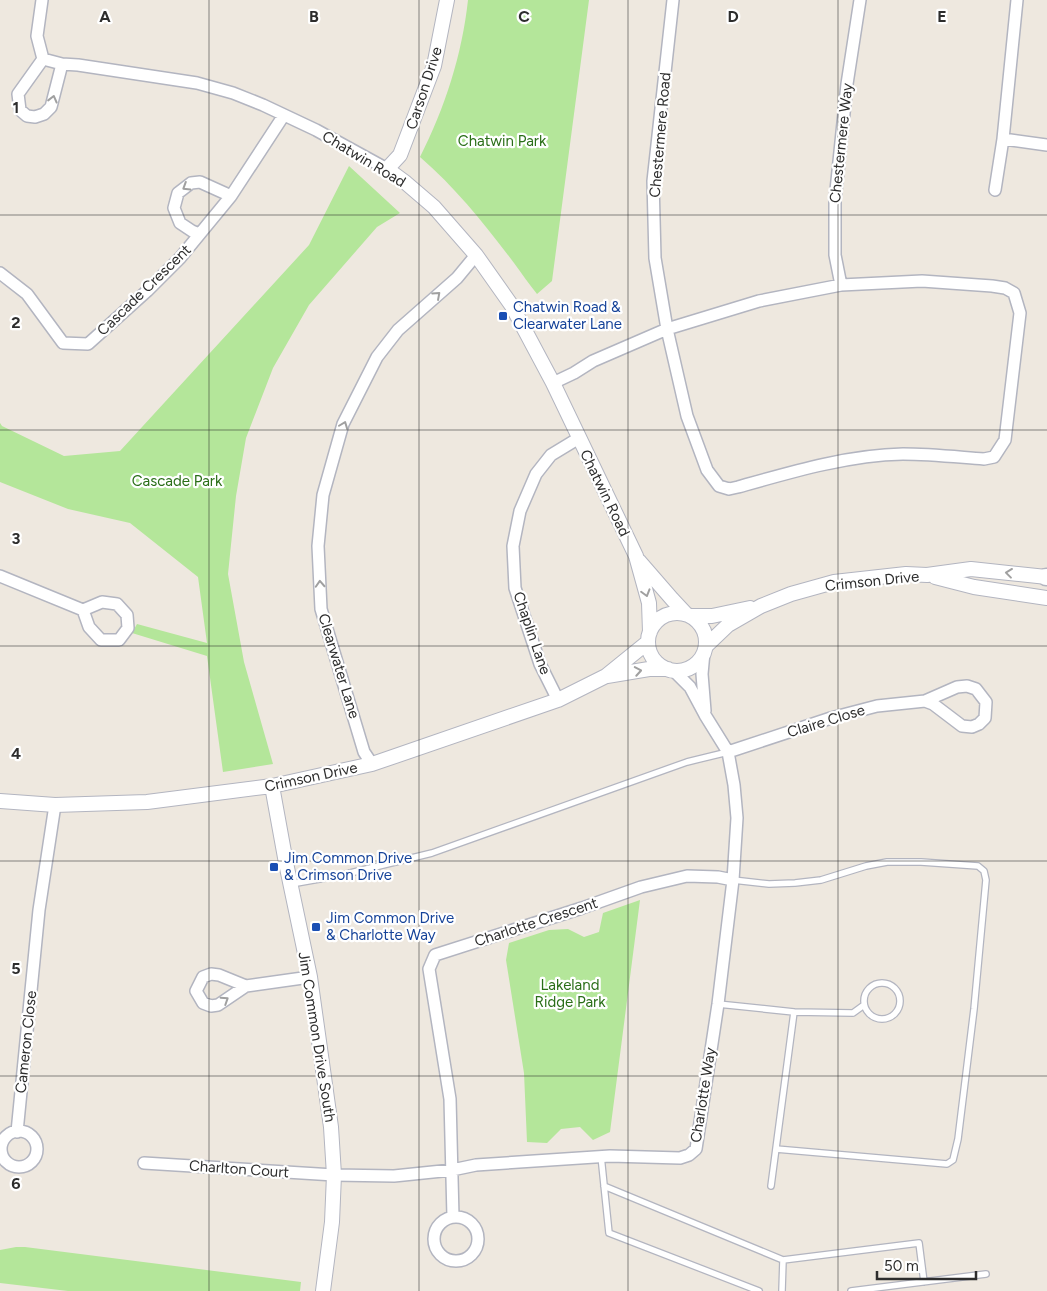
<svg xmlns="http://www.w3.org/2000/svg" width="1047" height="1291" font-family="Figtree,sans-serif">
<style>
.green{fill:#b4e69a}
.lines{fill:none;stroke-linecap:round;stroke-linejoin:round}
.service-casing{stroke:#b3b5c0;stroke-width:8}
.minor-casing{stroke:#b3b5c0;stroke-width:14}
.tertiary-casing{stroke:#b3b5c0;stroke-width:16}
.secondary-casing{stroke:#b3b5c0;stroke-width:19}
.service{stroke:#fff;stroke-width:5.5}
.minor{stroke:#fff;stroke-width:11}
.tertiary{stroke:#fff;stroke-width:14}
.secondary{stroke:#fff;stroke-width:16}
.oneway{stroke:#a0a0a0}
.grid{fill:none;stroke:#2d2d2d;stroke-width:1;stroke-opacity:0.55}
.transit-dot{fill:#1a4fb4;stroke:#fff;stroke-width:2}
.labels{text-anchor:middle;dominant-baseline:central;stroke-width:4.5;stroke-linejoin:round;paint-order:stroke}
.street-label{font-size:15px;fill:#2d2d2d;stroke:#fff}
.park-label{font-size:15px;fill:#2a6e18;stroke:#fff}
.transit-label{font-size:15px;fill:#164399;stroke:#fff;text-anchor:start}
.grid-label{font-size:16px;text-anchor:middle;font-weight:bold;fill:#2d2d2d;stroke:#fff;stroke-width:4.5;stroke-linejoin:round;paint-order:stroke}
</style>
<rect width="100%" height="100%" fill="#eee8df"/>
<path class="green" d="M468,0H589L552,281L537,294C529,284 522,274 514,263C486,226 456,188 420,157C445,108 462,55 468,0Z
M349,166L400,213L377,227L309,305L273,368L246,438L236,496L228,574L244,662L273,764L223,772L207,656L132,633L137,624L207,643L198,577L130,523L68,509L0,482V423L2,426L64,456L120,451L309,245Z
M640,900L610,1132L593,1140L580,1127L561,1129L547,1143L527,1142L524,1073L506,960L509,943L549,930L568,929L584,937L599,932L603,913Z
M16,1247H25L301,1282L300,1291H68L0,1283V1250Z"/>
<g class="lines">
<defs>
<path id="service" d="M733,880L769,884L795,883L821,880L866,866L887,862H921L978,866L984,871L986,880L974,1009L958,1139L953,1160L947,1164L776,1149
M291,884L342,875L432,853L687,762L728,752
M864 1001a18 18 0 1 1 36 0a18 18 0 1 1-36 0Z
M718,1004L794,1012L853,1013L864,1005
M601,1156L609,1233L759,1291
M604,1186L783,1260
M771,1186L794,1012
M782,1291L783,1260L919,1243L924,1282
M851,1291L986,1274"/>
<path id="minor" d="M42,0L37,36L43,59L62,64L78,65L197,83L233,93L263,105L316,130L387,169
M43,59L18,94L20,110L27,116L35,117L44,114L51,107L62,64
M1003,139L1047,145
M995,190L1003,139L1017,0
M199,234L192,231L180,223L174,208L178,193L191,183L200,182L231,196
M0,273L27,294L63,343L88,344L147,291L180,258L231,196L284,115
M841,285L835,255V200L847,84L860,0
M553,383L574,373L593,361L667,329L759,301L841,285L922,281L992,286L1005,288L1014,293L1020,313L1005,440L994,457L984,459C957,457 930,454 903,454C848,455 791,472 738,487L729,489L719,486L707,470L687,416L667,329L655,258L653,181L673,0
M0,576L83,610
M102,602L117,604L127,615L128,628L119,640H101L89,627L83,610Z
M704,652L702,674L705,711
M967,686L976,689L986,702L985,718L979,724L972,727L962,726L933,704L925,701L957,687Z
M558,700L540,664L515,588L513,546L520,511L536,474L551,455L579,438
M728,752L831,718L877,706L925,701
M372,764L364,752L321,609L318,546L323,495L343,424L377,357L398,330L457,278L476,255
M246,986L219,975L211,974L203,977L196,991L203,1003L211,1006L218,1005L246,986L310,977
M1 1149a18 18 0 1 1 36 0a18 18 0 1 1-36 0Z
M17,1132L39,910L55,805
M144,1163L334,1175L394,1176L452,1170L476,1165L610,1156L680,1158L689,1155L696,1149L718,1004L733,880L737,818L734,785L728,752L705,715L690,687L673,670
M453,1217L450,1099L429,969L435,955L582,908L641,887L687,876L718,877L733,880
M434 1239a22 22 0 1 1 44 0a22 22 0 1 1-44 0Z"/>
<path id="tertiary" d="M447,0L434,66L400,155L387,169L406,183L434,207L476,255L512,306L553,383L636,556L649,603L650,632
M639,561L672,599L686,614
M935,577L974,587L1047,598
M648 642a29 29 0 1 1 58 0a29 29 0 1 1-58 0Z
M692,616H712L750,608
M706,646L728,625L761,606L791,594L834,582L906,574L927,575L971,569L1047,577
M607,676L649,669H668
M272,786L286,863L310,977L331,1127L334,1175L332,1222L323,1291
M0,801L55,805L147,802L272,786L372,764L558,700L606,676L648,642"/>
<path id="secondary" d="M1046,577H1047"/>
</defs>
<use href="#service" class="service-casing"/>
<use href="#minor" class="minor-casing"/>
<use href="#tertiary" class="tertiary-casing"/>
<use href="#secondary" class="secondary-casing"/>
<use href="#service" class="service"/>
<use href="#minor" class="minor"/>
<use href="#tertiary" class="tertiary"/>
<use href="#secondary" class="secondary"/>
</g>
<defs><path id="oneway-chevron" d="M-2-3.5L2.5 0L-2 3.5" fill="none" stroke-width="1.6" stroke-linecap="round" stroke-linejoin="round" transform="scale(1.25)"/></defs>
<g class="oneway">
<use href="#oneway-chevron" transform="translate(53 99) rotate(-76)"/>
<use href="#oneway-chevron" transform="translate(186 187) rotate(148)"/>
<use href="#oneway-chevron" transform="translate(437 295) rotate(-42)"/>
<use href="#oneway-chevron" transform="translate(344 425) rotate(-69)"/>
<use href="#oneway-chevron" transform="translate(1009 573) rotate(-173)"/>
<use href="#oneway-chevron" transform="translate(320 584) rotate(-93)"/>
<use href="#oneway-chevron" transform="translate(646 593) rotate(74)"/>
<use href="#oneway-chevron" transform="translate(638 671) rotate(-10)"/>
<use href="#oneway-chevron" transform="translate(225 1000) rotate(-33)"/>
</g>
<path class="grid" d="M209,0V1291M419,0V1291M628,0V1291M838,0V1291M0,215H1047M0,430H1047M0,646H1047M0,861H1047M0,1076H1047"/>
<g class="transit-dot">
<rect x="498" y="311" width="10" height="10" rx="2.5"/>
<rect x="269" y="862" width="10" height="10" rx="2.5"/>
<rect x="311" y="922" width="10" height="10" rx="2.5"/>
</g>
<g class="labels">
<g class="street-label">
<text transform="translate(424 88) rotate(-72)">Carson Drive</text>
<text transform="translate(660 135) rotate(-85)">Chestermere Road</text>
<text transform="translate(841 143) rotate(-84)">Chestermere Way</text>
<text transform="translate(364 159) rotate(31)">Chatwin Road</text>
<text transform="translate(144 290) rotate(-44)">Cascade Crescent</text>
<text transform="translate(605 493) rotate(64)">Chatwin Road</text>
<text transform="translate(872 581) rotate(-6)">Crimson Drive</text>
<text transform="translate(532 633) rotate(71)">Chaplin Lane</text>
<text transform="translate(339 666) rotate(73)">Clearwater Lane</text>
<text transform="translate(826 721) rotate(-17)">Claire Close</text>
<text transform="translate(311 777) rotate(-12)">Crimson Drive</text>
<text transform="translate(536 922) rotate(-18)">Charlotte Crescent</text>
<text transform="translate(317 1037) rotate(81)">Jim Common Drive South</text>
<text transform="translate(26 1042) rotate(-84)">Cameron Close</text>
<text transform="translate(703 1095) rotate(-81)">Charlotte Way</text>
<text transform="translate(239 1169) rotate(4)">Charlton Court</text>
</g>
<g class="park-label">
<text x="502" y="141">Chatwin Park</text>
<text x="177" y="481">Cascade Park</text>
<text x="570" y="985">Lakeland<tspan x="570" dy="17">Ridge Park</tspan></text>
</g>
<g class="transit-label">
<text x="513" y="307">Chatwin Road &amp;<tspan x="513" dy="17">Clearwater Lane</tspan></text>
<text x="284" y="858">Jim Common Drive<tspan x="284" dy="17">&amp; Crimson Drive</tspan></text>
<text x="326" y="918">Jim Common Drive<tspan x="326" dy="17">&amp; Charlotte Way</tspan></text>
</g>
</g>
<g class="grid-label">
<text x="105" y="22">A</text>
<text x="314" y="22">B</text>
<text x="524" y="22">C</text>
<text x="733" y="22">D</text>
<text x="942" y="22">E</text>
<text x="16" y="113">1</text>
<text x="16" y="328">2</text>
<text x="16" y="544">3</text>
<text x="16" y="759">4</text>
<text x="16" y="974">5</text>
<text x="16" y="1189">6</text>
</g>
<path d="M877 1271v8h99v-8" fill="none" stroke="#2d2d2d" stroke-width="2.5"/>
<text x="884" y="1271" font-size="15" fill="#2d2d2d" stroke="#ffffff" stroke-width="4" paint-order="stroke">50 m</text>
</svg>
